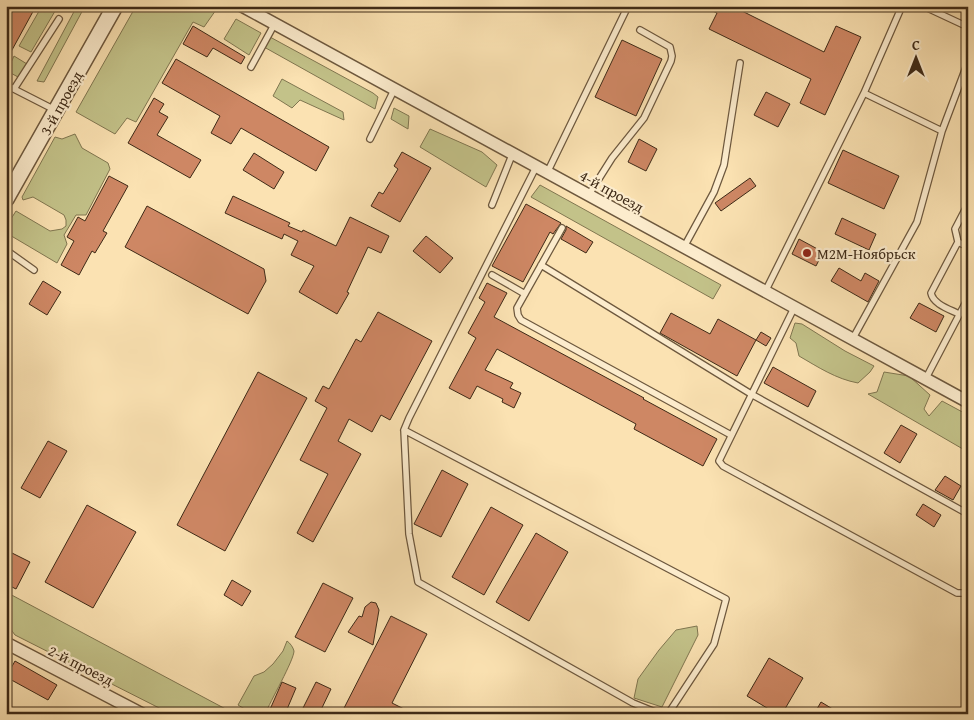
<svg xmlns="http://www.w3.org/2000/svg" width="974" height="720" font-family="'Gentium Book Plus',serif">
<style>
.green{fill:#c3c289;stroke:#807650}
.building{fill:#ce8764;stroke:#3e2a17}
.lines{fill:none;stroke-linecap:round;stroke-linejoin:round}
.service-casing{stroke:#6d583e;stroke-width:8}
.minor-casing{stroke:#6d583e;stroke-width:14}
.tertiary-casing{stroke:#6d583e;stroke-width:18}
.service{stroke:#fceccd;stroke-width:5.5}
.minor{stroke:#fceccd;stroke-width:11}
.tertiary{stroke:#fceccd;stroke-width:15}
.poi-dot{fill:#8f2418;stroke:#fceccd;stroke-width:2}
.labels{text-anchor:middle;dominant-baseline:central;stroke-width:4.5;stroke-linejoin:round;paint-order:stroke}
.street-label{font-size:15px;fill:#3e2a17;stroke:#fceccd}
.poi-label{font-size:15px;fill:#3e2a17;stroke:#fceccd;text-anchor:start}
</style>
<rect width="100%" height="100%" fill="#fbe2b2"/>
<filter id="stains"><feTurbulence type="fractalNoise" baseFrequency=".004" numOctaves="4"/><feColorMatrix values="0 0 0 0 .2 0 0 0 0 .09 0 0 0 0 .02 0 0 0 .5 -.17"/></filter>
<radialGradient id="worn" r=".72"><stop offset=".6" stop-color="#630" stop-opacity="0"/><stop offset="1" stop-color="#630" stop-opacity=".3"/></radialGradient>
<path class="green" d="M42,6H58L31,52L19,46Z
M77,6H85L44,82L37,81Z
M136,6L218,7L204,27L193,22L136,122L127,118L115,134L76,112Z
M236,19L261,33L249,55L224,39Z
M270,37L373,93L378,97L375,109L264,47Z
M14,56L27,64L18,77L7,71Z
M282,79L343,112L344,120L300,100L292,108L273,96Z
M394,108L409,116L408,129L391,119Z
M430,129L482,152L497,165L486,187L420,147Z
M75,134L82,148L108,163L110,169L86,215H76L64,235L67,244L57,263L8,234L7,225L16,211L50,231L62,229L66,226V220L64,215L33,197L23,200L22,197L55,137L62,139Z
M540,185L721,285L713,299L531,197Z
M795,323L802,324L845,351L874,366L870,372L858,383C836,379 818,367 799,356L796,343L790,338Z
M884,372L909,376L930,395L924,409L929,416L942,401L968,415V452L868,394L877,392Z
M6,592L235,714H171L15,635L6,623Z
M697,626L698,635L662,707L634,698L638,679L659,650L676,630Z
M287,641C290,643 293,647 294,651C294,660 270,702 265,714H253L238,705L254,676L264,672L273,664L283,651Z"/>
<path class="building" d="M8,6H36L6,61V9Z
M702,6H732L824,52L836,26L861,37L825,115L800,103L811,79L709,29L717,13Z
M193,26L245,57L241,64L213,48L207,57L183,44Z
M622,40L662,59L636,116L595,97Z
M176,59L329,147L316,171L241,128L231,144L211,133L220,116L162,83Z
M766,92L790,104L778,127L754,115Z
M154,98L164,104L159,112L168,117L157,135L201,160L190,178L128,143Z
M639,139L657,149L646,171L628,162Z
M843,150L899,176L884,209L828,183Z
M402,152L431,168L400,222L371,206L379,192L383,194L398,169L394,166Z
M254,153L284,172L274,189L243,170Z
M109,176L128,186L103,231L107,233L95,253L92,251L79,275L61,265L74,241L67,237L78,217L85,221Z
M750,178L756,186L721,211L715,203Z
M233,196L290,223L288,226L302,232L303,230L336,246L350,217L389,236L381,253L368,247L347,292L349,293L337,314L299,292L314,266L291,255L298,241L284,234L282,239L225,213Z
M526,204L561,223L553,234L550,232L523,282L492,266Z
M147,206L264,269L266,281L248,314L125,247Z
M842,218L876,234L869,250L835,234Z
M566,226L593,242L586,253L561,239L566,230Z
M426,236L453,258L440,273L413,251Z
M799,239L823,252L816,266L792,254Z
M839,268L861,281L865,273L879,281L868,302L831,281Z
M43,281L61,292L47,315L29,304Z
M487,283L507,293L494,317L644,398L643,399L717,439L703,466L634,429L636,424L497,349L485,370L513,383L510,388L521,393L514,408L502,402L503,399L477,386L470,399L449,388L476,338L468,333L485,302L479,298Z
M919,303L944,316L936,332L910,318Z
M378,312L432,341L390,420L381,415L372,432L349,419L338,441L361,454L313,542L297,533L328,474L300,460L327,408L315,401L323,386L329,389L356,339L361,342Z
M671,313L710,334L718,319L756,340L737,376L660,333Z
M761,332L771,338L766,346L756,340Z
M773,367L816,391L808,407L764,383Z
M258,372L307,398L225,551L177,525Z
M901,425L917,434L900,463L884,453Z
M48,441L67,451L40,498L21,488Z
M442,470L468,484L441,537L414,524Z
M945,476L961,486L953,500L935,490Z
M923,504L941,515L934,527L916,515Z
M87,505L136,532L93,608L45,582Z
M491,507L523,525L484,595L452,577Z
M536,533L568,552L529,621L496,602Z
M6,550L30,562L16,589L6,584Z
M232,580L251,591L242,606L224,595Z
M323,583L353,598L325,652L295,637Z
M371,602L376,603L379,610L373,645L348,632L359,616L362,617L365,607Z
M391,616L427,634L392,703L414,714H341Z
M769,658L803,678L782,714H777L747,696Z
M15,661L57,685L48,700L6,677Z
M282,682L296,688L285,714H268Z
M316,682L331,689L319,714H300Z
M821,702L841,714H814Z"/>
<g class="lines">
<defs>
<path id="service" d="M923,6L968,27
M251,67L274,25
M6,85L55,110
M14,89L59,19
M864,93L902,6
M942,131L968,62
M370,139L394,90
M536,167L409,418L404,430L409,534L418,582L633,703L660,714
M547,173L628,6
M588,196L612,158L644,118L671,61L672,56L670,47L640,30
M968,204L955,229L958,242L968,247
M492,205L512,155
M562,228L517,308L518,315L521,320L731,435
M958,242L931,293C933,304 949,309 959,314
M684,247L714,192L724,165L740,63
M6,250L34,270
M541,265L751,394L968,514
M492,275L525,294
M765,292L864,93L942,131L917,222L852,340
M794,308L719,461L723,466L957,593H964L968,588
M925,380L968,298
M404,430L726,599L714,644L668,714"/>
<path id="minor" d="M242,6L968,402
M6,643L142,714"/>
<path id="tertiary" d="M6,199L115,6"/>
</defs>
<use href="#service" class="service-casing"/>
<use href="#minor" class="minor-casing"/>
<use href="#tertiary" class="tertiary-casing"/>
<use href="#service" class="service"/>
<use href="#minor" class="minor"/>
<use href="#tertiary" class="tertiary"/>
</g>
<circle class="poi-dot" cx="807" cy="253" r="5"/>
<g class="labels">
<g class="street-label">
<text transform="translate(61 103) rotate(-61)">3-й проезд</text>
<text transform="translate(612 191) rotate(29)">4-й проезд</text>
<text transform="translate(81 665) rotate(27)">2-й проезд</text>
</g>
<g class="poi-label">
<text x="817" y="253">М2М-Ноябрьск</text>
</g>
</g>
<rect width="974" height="720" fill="none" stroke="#fbe2b2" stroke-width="25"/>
<rect x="8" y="8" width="959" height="705" fill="none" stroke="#3e2a17" stroke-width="2.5"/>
<rect x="12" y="12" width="949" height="695" fill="none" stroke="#3e2a17"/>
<g transform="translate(916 58)" stroke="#fceccd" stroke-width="4" paint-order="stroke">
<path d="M0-4L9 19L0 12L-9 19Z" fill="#3e2a17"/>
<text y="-8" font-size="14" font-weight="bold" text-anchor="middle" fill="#3e2a17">С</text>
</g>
<rect width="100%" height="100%" filter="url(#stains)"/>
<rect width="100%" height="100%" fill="url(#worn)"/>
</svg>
